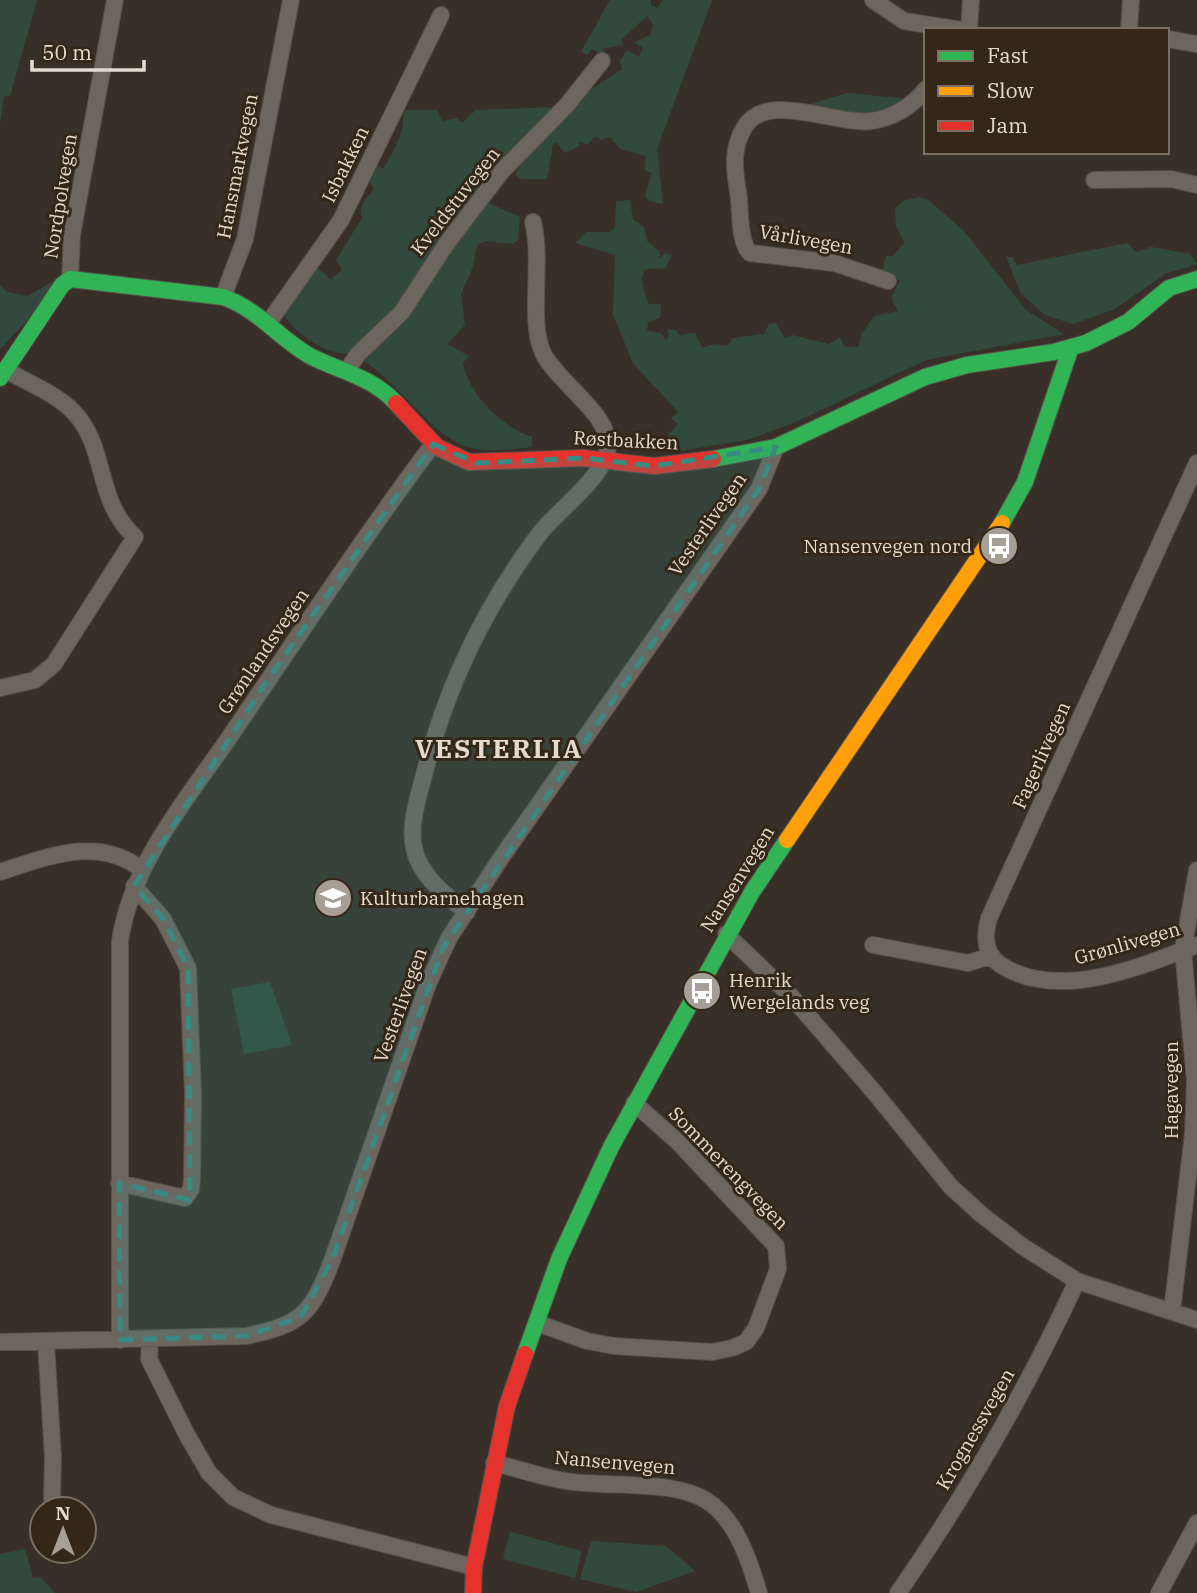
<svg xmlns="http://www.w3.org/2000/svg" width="1197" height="1593" font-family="'IBM Plex Serif',serif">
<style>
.green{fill:#324a3d}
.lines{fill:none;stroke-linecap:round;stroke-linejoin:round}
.street-casing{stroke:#564f47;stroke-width:18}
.fast-casing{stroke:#564f47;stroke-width:18}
.slow-casing{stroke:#564f47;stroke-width:18}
.jam-casing{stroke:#564f47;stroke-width:18}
.street{stroke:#6c665f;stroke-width:16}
.fast{stroke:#30b455;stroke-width:16}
.slow{stroke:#ff9f0a;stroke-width:16}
.jam{stroke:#e5322d;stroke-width:16}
.marked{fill:#398a82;fill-opacity:0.2;stroke:#398a82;stroke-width:5;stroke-dasharray:14 9;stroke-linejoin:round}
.labels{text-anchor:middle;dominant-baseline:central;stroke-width:6;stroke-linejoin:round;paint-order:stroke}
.street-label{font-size:19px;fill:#e3dad0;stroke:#342717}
.poi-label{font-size:19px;fill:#e3dad0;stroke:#342717;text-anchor:start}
.district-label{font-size:26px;font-weight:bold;letter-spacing:2px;fill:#e3dad0;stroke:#342717}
</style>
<rect width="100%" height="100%" fill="#383028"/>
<path class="green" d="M0,0H37L10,96H4L0,124Z
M610,0H651V5L657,8L663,0H712L657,149L663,204L649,201L645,196L652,173L645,170L646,156L620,149L610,137L601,140L595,136L588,145L580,142L578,147L565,153L557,143L553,144L547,179H522L515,175L529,148L577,106L583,95L622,69L620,61L627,50L639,57L643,48L634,43L650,35L653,24L647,16L621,40L623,45L602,49L611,57L606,62L597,56V51L591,49L588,55L581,52Z
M847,93L908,99C887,115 831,122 810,104Z
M561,107C519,159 478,211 436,263C416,289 384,333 356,350C334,363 295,333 284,315L286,307L316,266L331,280L342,269L336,260L362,218C358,206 366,198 374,189L367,178L376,164L383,169C387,163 399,140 401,133C404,125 402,118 405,110H437L442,121L457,118L462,123L476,110Z
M919,197L927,199L964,231L1026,310L1064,334L926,360L798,421L747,440L685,450L658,451V446L678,424L671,418L678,412L633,363L613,315L615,255L575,243L586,232H609L615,228L616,201L630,200L633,219L644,227L647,241L659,251L660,259L665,253L672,255L666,268L645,269C638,281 645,292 649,304H661L660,318L648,322L647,331L661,333L666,341L669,334L667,329L676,330L679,335L695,333L702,348L715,344L727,346L733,338L764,334L769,324L776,323L785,338L792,335L829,344L840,337L845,347L859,346L861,335L874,316L898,311L891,298L900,280L880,275L877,269H883L886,256H893L904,243L896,225L895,209L903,201Z
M484,201L520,217L518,240L513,244L486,241L477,245L473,267L461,294L465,325L447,344L469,356L463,363C469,395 502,427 532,437V447C511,449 489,453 468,447C436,439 397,382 364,361V356Z
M1128,243L1136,252L1151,247L1190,254L1197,264L1165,274L1115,309L1073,324L1045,315L1021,294L1006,257H1012L1017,265Z
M50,283L55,284L25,323L0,349V285L7,292L28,296Z
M270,982L292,1045L244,1054L231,989Z
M510,1532L582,1551L575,1578L503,1559Z
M591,1541L666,1546L695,1571L636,1592L580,1579Z
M25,1549L33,1578L40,1577L55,1593H0V1554Z"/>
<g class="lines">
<defs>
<path id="street" d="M873,0L904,21L961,30
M969,30L971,0
M1129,30L1131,0
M1167,39L1197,44
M1094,180L1171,179L1197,185
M70,279L72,235L115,0
M888,281L834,263L750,253C738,241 741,208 738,191C734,169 732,148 744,128C766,89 836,126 871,121C893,118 912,106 926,89
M223,297L245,239L291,0
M269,322L341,220L441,15
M347,370L358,354L402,312L447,243L502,171L567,105L602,61
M1197,463L989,918C983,940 985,957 1006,968C1063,1000 1142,966 1197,945
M0,688L35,680L54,664L135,537C96,501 107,453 78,417C61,395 29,384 6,370
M0,872C47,857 99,835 142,870
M467,912C446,896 419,875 414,848C409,824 418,798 424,775C446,687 485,606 540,533C558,510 605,477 608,447C611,415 557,382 543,353C528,320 543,262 533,222
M726,934L790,995L875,1093L951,1187L982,1215L1022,1246L1077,1281L1197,1320
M873,945L968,963L991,956
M119,1183L185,1198L191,1189L192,1178L193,1094L188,968L163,919L134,886
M1172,1311L1193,1134L1195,1081L1183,950L1197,870
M537,1323L587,1341L614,1346L712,1352L732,1348L746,1342L756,1328L778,1269L776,1246L678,1142L634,1103
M120,1340V941C132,861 189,797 233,732C299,635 363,538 433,444
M150,1340L149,1359L187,1435L209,1473L233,1497L271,1515L474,1567
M0,1342L246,1336C304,1324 312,1313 333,1258L428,984L449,938L499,861L759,489L776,447
M46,1342L53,1458L52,1498
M494,1463C524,1470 552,1481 583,1483C689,1489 725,1475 759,1593
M898,1593C966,1495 1027,1389 1077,1281
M1159,1593L1197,1523"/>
<path id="fast" d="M0,378L62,285L70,279L223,297C260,310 280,340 312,357C342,372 372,377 396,403
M713,459L776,447L925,377L967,365L1054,352L1086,343L1128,322L1169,288L1197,279
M1002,523L1025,482L1071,347
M525,1354L559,1259L611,1147L752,892L787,840"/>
<path id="slow" d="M787,840L1002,523"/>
<path id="jam" d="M396,403L437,447L469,462L583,458L654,466L713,459
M473,1593L474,1567L507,1406L525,1354"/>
</defs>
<use href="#street" class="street-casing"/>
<use href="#fast" class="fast-casing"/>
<use href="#slow" class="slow-casing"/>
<use href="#jam" class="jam-casing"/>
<use href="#street" class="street"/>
<use href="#fast" class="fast"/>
<use href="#slow" class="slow"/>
<use href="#jam" class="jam"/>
</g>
<path class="marked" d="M433,444L477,463L583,458L654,466L776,447L759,489L443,948L333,1258L301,1317L246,1336L120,1340L119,1183L190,1200L188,968L163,919L134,886L266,682Z"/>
<defs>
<symbol id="bus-disc" viewBox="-11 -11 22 22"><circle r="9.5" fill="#a79e95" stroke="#342717"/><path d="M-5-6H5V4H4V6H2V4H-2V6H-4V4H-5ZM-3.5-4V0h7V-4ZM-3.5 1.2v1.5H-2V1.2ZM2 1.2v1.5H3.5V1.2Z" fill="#fff"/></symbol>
<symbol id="school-disc" viewBox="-11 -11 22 22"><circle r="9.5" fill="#a79e95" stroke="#342717"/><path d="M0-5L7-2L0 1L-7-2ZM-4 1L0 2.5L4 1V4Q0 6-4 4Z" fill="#fff"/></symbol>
</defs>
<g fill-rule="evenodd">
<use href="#bus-disc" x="977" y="524" width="44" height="44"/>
<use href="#school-disc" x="311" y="876" width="44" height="44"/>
<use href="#bus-disc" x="680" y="969" width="44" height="44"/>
</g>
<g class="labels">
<g class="street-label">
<text transform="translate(345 164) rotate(-64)">Isbakken</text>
<text transform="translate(237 166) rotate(-79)">Hansmarkvegen</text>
<text transform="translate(60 196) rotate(-81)">Nordpolvegen</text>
<text transform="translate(455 201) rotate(-52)">Kveldstuvegen</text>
<text transform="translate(806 239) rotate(10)">Vårlivegen</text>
<text transform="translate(626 440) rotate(3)">Røstbakken</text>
<text transform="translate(707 524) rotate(-55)">Vesterlivegen</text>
<text transform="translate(263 651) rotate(-56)">Grønlandsvegen</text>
<text transform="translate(1041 755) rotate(-66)">Fagerlivegen</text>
<text transform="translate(737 879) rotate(-58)">Nansenvegen</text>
<text transform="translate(1127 943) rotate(-16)">Grønlivegen</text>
<text transform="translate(400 1005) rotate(-70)">Vesterlivegen</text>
<text transform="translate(1171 1090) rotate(-90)">Hagavegen</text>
<text transform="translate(729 1168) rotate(46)">Sommerengvegen</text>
<text transform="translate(975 1429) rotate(-60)">Krognessvegen</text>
<text transform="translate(615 1462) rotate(5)">Nansenvegen</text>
</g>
<g class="poi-label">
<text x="972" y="546" text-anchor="end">Nansenvegen nord</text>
<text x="360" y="898">Kulturbarnehagen</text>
<text x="729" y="980">Henrik<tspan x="729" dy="22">Wergelands veg</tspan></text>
</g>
<g class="district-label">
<text x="499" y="748">VESTERLIA</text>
</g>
</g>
<rect x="924" y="28" width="245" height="126" fill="#342717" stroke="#7a6f61" stroke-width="2"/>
<rect x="938" y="51" width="35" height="10" fill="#30b455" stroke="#7a6f61" stroke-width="2"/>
<text x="987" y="63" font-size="21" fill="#e3dad0">Fast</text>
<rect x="938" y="86" width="35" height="10" fill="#ff9f0a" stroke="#7a6f61" stroke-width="2"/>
<text x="987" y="98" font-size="21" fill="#e3dad0">Slow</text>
<rect x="938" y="121" width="35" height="10" fill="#e5322d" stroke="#7a6f61" stroke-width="2"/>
<text x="987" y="133" font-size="21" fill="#e3dad0">Jam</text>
<g transform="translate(63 1530)"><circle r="33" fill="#342717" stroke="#7a6f61" stroke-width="2"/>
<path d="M0-5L12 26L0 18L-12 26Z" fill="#a79e95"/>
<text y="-10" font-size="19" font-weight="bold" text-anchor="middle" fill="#e3dad0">N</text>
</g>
<path d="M32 60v10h112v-10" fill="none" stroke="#e3dad0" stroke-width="3.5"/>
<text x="42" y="60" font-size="21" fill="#e3dad0" stroke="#342717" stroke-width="5" paint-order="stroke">50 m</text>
</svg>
